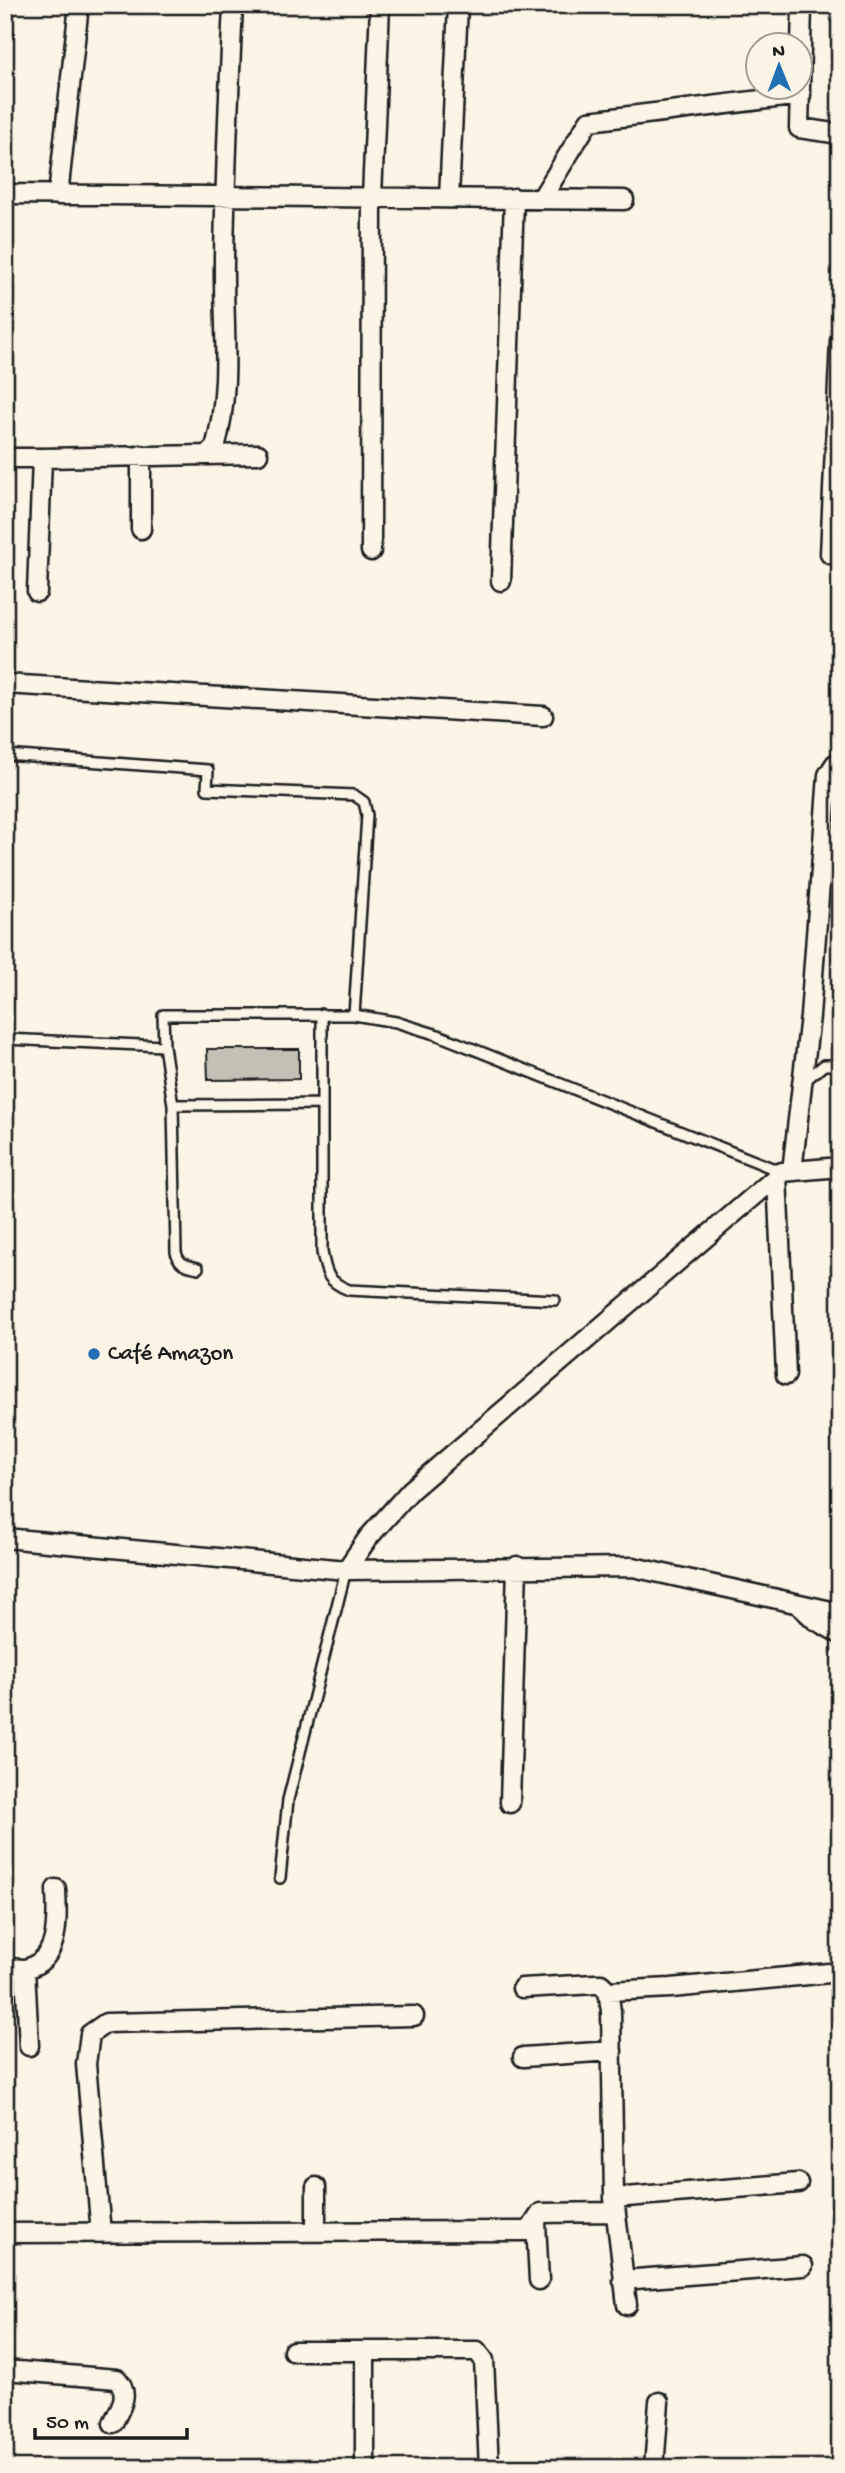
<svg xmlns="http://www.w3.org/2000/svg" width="845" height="2473" font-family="'Gochi Hand',sans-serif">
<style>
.building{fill:#c4c0b3;stroke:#1c1c1c;stroke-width:2}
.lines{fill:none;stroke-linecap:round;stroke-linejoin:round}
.service-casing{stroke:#1c1c1c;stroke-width:14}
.minor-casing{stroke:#1c1c1c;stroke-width:23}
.service{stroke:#fcf5e5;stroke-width:9}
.minor{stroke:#fcf5e5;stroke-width:18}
.poi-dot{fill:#1f6fb2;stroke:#fcf5e5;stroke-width:2.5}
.labels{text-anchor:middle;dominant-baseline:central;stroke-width:5;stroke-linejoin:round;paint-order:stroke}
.poi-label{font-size:23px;fill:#1c1c1c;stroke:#fcf5e5;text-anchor:start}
</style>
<rect width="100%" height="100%" fill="#fcf5e5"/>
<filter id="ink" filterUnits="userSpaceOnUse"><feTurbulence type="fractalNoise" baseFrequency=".0143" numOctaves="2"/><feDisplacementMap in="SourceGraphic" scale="14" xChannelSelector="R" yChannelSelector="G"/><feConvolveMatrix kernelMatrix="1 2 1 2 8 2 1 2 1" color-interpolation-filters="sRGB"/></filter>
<g filter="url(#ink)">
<path class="building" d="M207,1049H299V1079L208,1080Z"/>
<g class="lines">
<defs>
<path id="service" d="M5,755L208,770L207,789L354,795L364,802L367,815L354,1015
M322,1014V1252C326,1274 328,1282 349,1290L555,1300
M5,1039L164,1046L163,1015H354L396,1022L438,1035L782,1172
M164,1046L173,1105L176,1252C179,1265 186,1265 198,1268
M803,1082L824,1065H840
M173,1105L322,1104
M280,1878L288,1800L346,1570"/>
<path id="minor" d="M802,5L799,128L840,134
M5,194L624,200
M58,195L79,5
M449,198L458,5
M541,199L589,121L801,95
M206,455L258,454
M5,458H42
M141,529V455
M371,551L372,197L380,5
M830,554L840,341
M501,581L514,198
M37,592L42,458L206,455L215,448C232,387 223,324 224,262C225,176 229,91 233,5
M5,684L543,716
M792,1171L810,1016L828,775L835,764L840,763
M777,1176L786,1375
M5,1538L346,1570L633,1567L840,1613
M346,1570L368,1538L411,1490L782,1172L840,1167
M800,1606L815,1620L840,1634
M510,1803L517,1566
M5,1968L25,1969L29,2046
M25,1969C61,1960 57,1919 56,1889
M522,1988L595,1984H601L608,1991
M523,2057L612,2051
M614,2198L798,2183
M536,2223L539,2280
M316,2232V2187
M5,2233L529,2231L541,2213L615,2212
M101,2233L86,2064L90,2034L106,2023L414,2016
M623,2280L803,2266
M627,2305L614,2198L611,2011L608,1991L671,1988L840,1972
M293,2351H477L484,2360L489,2468
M5,2370L117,2379C131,2394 120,2408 113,2423
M365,2468V2351
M654,2468L659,2402"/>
</defs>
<use href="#service" class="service-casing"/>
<use href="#minor" class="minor-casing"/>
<use href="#service" class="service"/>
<use href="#minor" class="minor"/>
</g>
</g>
<circle class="poi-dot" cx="94" cy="1354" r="7"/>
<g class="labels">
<g class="poi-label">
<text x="108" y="1354">Café Amazon</text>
</g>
</g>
<rect width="845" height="2473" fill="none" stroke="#fcf5e5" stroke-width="28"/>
<rect x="14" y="14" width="817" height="2445" fill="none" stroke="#1c1c1c" stroke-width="2.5" filter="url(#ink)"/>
<g transform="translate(779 66) rotate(359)"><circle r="33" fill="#fcf5e5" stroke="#a29e95" stroke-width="2"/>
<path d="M0-5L12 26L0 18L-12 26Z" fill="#1f6fb2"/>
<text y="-10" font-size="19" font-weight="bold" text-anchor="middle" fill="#1c1c1c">N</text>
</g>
<path d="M35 2428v10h152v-10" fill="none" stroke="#1c1c1c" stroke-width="3.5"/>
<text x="46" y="2428" font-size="21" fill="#1c1c1c" stroke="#fcf5e5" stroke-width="5" paint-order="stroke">50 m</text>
</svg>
